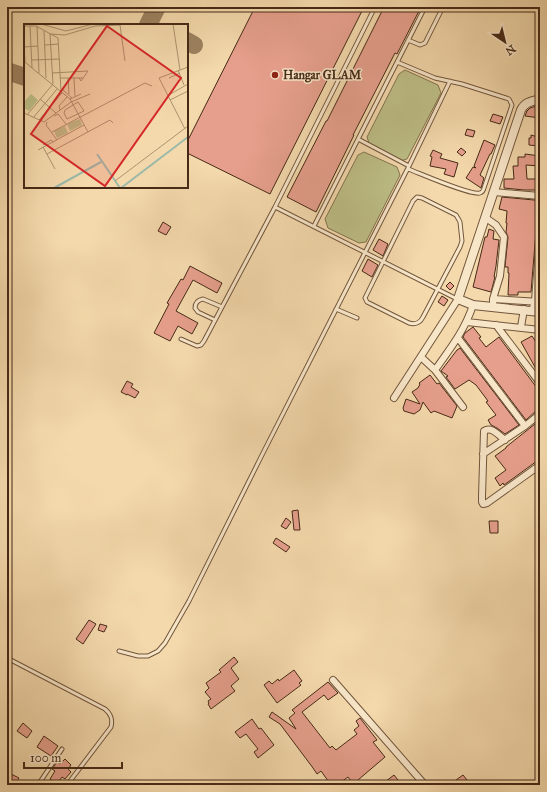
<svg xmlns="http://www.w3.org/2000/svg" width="547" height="792" font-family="'IM FELL Great Primer',serif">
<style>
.green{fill:#bebf88;stroke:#82744f}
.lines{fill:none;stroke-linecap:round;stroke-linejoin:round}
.taxiway{stroke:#9d8261;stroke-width:18}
.building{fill:#e69f8c;stroke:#462a16}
.service-casing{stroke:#72563c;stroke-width:5}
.minor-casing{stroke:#72563c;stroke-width:8}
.tertiary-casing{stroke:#72563c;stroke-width:10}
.service{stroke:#f8e6c9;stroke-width:3}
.minor{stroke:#f8e6c9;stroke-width:6}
.tertiary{stroke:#f8e6c9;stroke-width:8}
.poi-dot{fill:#8f2418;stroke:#f8e6c9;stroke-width:1.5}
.labels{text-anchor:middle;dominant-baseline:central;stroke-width:3;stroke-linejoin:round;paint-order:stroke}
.poi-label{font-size:12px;font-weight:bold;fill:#462a16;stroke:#f8e6c9;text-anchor:start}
.inset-river{fill:none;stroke:#9cbaaa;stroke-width:2}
.inset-road{fill:none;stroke:#ae9370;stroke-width:1}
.view{fill:#d62828;fill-opacity:0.15;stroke:#d62828;stroke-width:2}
.inset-edge{fill:none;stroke:#462a16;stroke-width:2}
</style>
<rect width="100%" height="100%" fill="#f4d9ac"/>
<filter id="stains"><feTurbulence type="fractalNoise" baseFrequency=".005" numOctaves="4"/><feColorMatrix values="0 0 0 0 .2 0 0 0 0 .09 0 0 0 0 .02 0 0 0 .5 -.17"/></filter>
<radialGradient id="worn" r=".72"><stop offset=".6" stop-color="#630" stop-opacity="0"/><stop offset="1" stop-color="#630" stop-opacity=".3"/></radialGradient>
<path class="green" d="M405,70L438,85L441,93L407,159L400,161L370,146L367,137L399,74Z
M364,152L397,167L400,175L366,242L359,243L328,228L325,219L358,155Z"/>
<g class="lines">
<path class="taxiway" d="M148,25L157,7
M187,41L194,45
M7,71L25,77"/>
</g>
<path class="building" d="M255,7H364L270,194L187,153V142Z
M384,7H421L397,54L395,53L353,135H354L316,212L287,197L326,121H327Z
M540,105V118L525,116L527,111L530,108Z
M493,114L503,117L500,124L490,121Z
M467,129L475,131L473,137L465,135Z
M531,135L538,137V141H540L539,146L529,145V138H531Z
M484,140L495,145L491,154H490L480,175L484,178L481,188L466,178L473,167L476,168L474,166Z
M461,148L466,152L462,156L457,152Z
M433,150L442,154L440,158L458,163L454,177L444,174L446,169L430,166L432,157L430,156Z
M525,154L540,156V166L526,165L527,179H540V190H524L504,188V179H514L513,166H518V157H525Z
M502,197L534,200L538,201L537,203L540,204L538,216H540L539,228L537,229L536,232L531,292H518V295H508L509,273H508V267H505L508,237L506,232L507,223H506L507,211L499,209Z
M163,222L171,227L166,235L158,231Z
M489,229L494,231L493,239L499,240L496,266L494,277H495L491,292L473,287L485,237H487Z
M379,239L388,244L383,256L373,250Z
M368,259L378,265L372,277L362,271Z
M190,266L222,283L217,293L193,280L176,311L198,323L192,334L178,326L170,341L154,333L169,304L167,303L181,279L183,280Z
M450,282L454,286L450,290L446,286Z
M442,296L448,300L444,306L438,302Z
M473,327L481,337L479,338L486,347L499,337L540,392V410H537L526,420L463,337L465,333Z
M532,336L536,342L540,339V376L521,342Z
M460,348L519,425L505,434L497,428L491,425L488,420L496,415L486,402L488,401L476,385L469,380L455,389L446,377L448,376L441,371L457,350Z
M430,375L437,384L439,383L457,406L452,418L434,411L431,413L423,402L420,410L414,414L404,411L403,408L406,399L420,404L412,392L418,388L420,384L419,383Z
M127,381L133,384L131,387L139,392L135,398L127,394V395L121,392Z
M540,420V461H537L504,485L503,483L500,486L495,478L506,470L495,456L506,448V447Z
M298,510L300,530H294L292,511Z
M286,518L291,522L286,529L281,526Z
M489,521H498V533H490Z
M276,538L290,547L286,552L273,543Z
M89,620L96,624L83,644L76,639Z
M100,624L107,626L104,632L98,630Z
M234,657L238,662L231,668L239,679L231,686L235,691L211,709L208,704L209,703L208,701L211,699L205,692L209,688L206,683L221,672L219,670Z
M294,670L302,681L299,683L301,685L277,703L264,685L269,681L272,684L278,679L279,681Z
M328,682L338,693L328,700L324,695L302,712L330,748L332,746L336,750L357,734L354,730L359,726L356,721L360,718L377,740L373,742L385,757L358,780L361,785H354L348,777L337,785H331L321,771L317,774L313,768L280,724L269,717L272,712L296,729L289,718L295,713L292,710Z
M252,719L259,729L261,728L274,745L258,758L254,752L258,749L246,734L240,738L235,732Z
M23,723L32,731L27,738L17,731Z
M44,736L58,746L51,756L37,747Z
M65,759L71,765L68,769L71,772L65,779L62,777L57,784L50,779L55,771L52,769L57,762L60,764Z
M7,772L19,778L15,785H13L7,782Z
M394,775L402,785H381Z
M463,775L471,785H449Z"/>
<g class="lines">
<defs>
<path id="service" d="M408,40L420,45L425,43L443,7
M397,62L435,78L462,84L506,98L509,99L512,105L484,188C483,191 483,192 480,193C471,196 419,173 408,169
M358,139L409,166
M417,197L422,198L456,215L459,220L460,222L462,241L460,247L423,317C420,323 416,325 409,323L367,302L365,298L413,201Z
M275,207L457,299
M314,226L425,7
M336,309L357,318
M215,320L198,312L195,308C195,303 198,300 203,299L222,307
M181,339L197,346L201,345L204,341L275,207L375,7
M119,651L138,656H148L158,651L165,643L189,601L262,455L409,166L450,81
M7,658L105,709C111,714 113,719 111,727L67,785
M38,785L62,749"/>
<path id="minor" d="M494,192L540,196
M486,218L496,225L504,237L500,276L493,299V306
M493,299L540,302
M532,311L535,301L540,232
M467,322L540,330
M496,325L540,383
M521,327L524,309
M458,338L525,426
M421,357L435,370L463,407
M435,370C450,349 465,330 473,305
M394,398L458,299
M505,440C498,435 492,426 484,431L482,496V502L483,504L487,503L540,465
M483,454L525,426L540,414
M333,680L425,785"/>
<path id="tertiary" d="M540,99C532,101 525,102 521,110L458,299L473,305L540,312"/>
</defs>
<use href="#service" class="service-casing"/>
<use href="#minor" class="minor-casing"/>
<use href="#tertiary" class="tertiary-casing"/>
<use href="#service" class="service"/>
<use href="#minor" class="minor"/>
<use href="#tertiary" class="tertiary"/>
</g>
<circle class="poi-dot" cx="275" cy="75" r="4"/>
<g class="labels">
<g class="poi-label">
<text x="283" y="75">Hangar GLAM</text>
</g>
</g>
<g transform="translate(24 24)">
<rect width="164" height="164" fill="#f4d9ac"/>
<path d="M7,70L14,76L5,87L0,84V78ZM56,95L58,101L46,107L43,100ZM41,102L44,109L33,114L30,107Z" fill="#bebf88"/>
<path class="inset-river" d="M73,130L96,164M30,164L77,138M97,164L164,113"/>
<path class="inset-road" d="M17,0L42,7L69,0M149,0L156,46M0,2H12L34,14L37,67M13,2L15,49M20,7L22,54M0,18L1,38L8,44L6,2M21,21L35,20M0,23L14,22M8,36L36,35M8,44L46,75L64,108M154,46L160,61M28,49L64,47L57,57L55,54M36,54H59M44,54L45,70M50,54L51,72M145,54L156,49M39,66L48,74M143,72L164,60M16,75L32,89M46,75L57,70M146,76L164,67M54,78L60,87L43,95L40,89L41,86ZM36,86L35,82L43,73M0,89L20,98L47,78L66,70M3,91L29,60L26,10L41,11L71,2L96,1L101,37M30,92L34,90L42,100M9,94L33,65M15,96L38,69M23,98L22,101L33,116M161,105L135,54L164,43M28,108L121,59L128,62M19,121L27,116L29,118M19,123L31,145M14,126L60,101M23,130L86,96L89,99M91,157L164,102"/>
<path class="view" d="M83,2L157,54L81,162L7,110Z"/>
<rect width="164" height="164" class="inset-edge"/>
</g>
<rect width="547" height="792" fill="none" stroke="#f4d9ac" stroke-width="24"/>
<rect x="8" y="8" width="531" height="776" fill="none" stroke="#462a16" stroke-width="2"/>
<rect x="12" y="12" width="523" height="768" fill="none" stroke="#462a16"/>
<g transform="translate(505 42) rotate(145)" stroke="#f8e6c9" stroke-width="3" paint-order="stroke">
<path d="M0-3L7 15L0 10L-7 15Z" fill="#462a16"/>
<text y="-6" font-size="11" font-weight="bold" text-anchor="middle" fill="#462a16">N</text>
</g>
<path d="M24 762v6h98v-6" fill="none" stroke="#462a16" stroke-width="2"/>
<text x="30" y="762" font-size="12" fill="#462a16" stroke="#f8e6c9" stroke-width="3" paint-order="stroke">100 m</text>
<rect width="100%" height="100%" filter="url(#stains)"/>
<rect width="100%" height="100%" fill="url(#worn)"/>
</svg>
